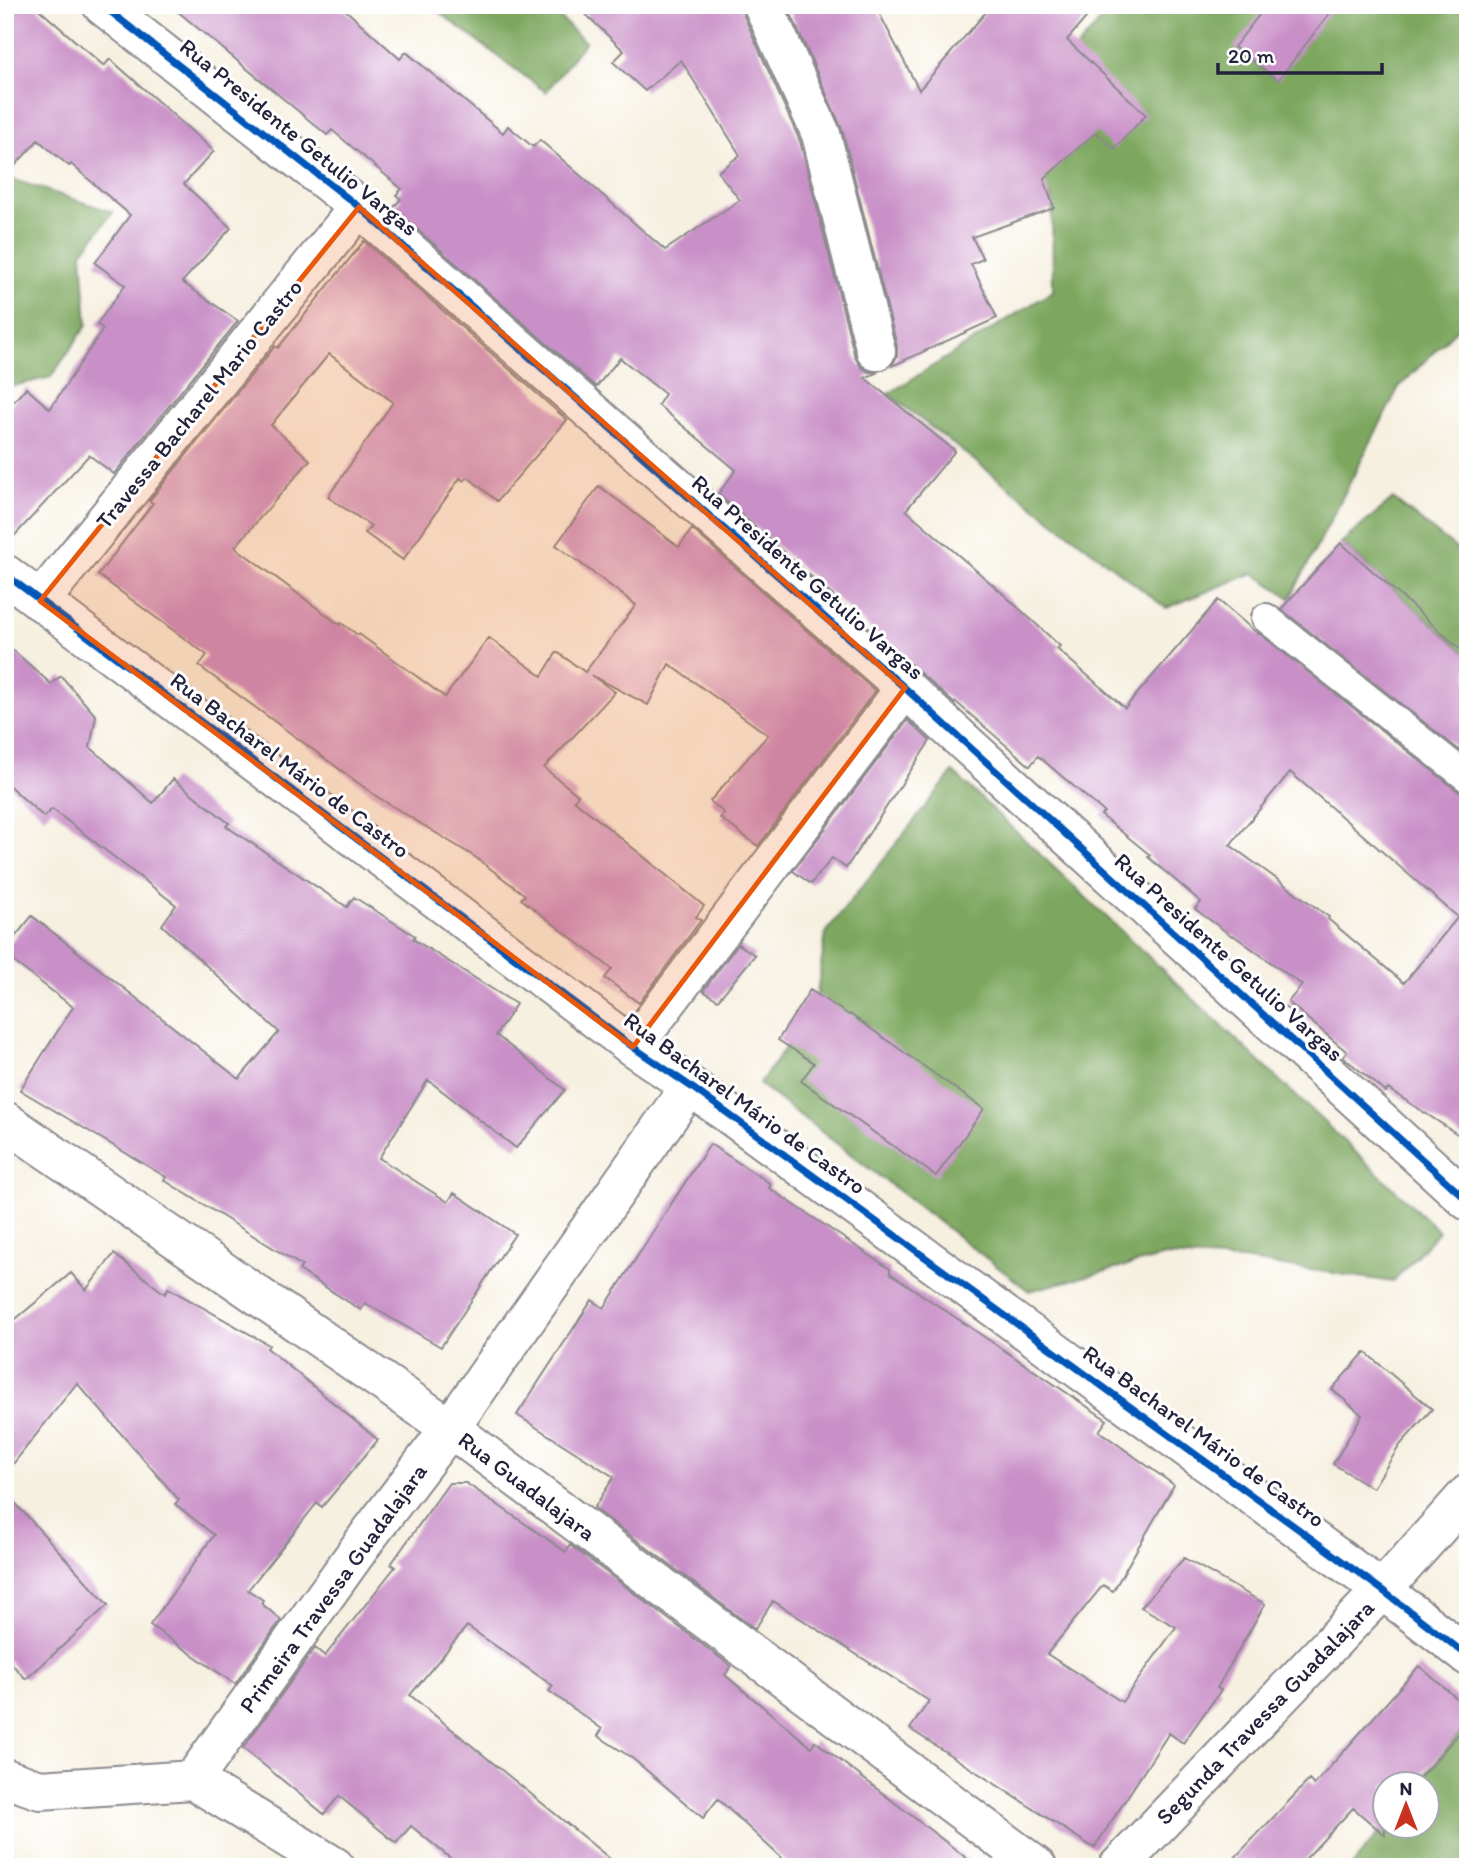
<svg xmlns="http://www.w3.org/2000/svg" width="1473" height="1872" font-family="Itim,sans-serif">
<style>
.forest{fill:#7da75f;stroke:#50644d;stroke-width:2}
.building{fill:#c990c7;fill-rule:evenodd}
.lines{fill:none;stroke-linecap:round;stroke-linejoin:round}
.service-casing{stroke:#8c898e;stroke-width:32}
.minor-casing{stroke:#8c898e;stroke-width:42}
.service{stroke:#fff;stroke-width:28}
.minor{stroke:#fff;stroke-width:38}
.cycleway-casing{stroke:#fff;stroke-width:11}
.cycleway{stroke:#0057b8;stroke-width:7}
.marked{fill:#e8590c;fill-opacity:0.2;stroke:#e8590c;stroke-width:5;stroke-linejoin:round}
.labels{text-anchor:middle;dominant-baseline:central;stroke-width:6;stroke-linejoin:round;paint-order:stroke}
.street-label{font-size:23px;fill:#22223b;stroke:#fff}
</style>
<rect width="100%" height="100%" fill="#fff"/>
<filter id="ink" filterUnits="userSpaceOnUse"><feTurbulence type="fractalNoise" baseFrequency=".0143" numOctaves="2"/><feDisplacementMap in="SourceGraphic" scale="14" xChannelSelector="R" yChannelSelector="G"/><feConvolveMatrix kernelMatrix="1 2 1 2 8 2 1 2 1" color-interpolation-filters="sRGB"/></filter>
<filter id="wash" filterUnits="userSpaceOnUse"><feTurbulence type="fractalNoise" baseFrequency=".00686" numOctaves="4" result="noise"/><feDisplacementMap in="SourceGraphic" scale="28" xChannelSelector="R" yChannelSelector="G"/><feGaussianBlur stdDeviation="1.57" result="paint"/><feColorMatrix in="noise" values="0 0 0 0 0 0 0 0 0 0 0 0 0 0 0 0 0 1.4 0 .05"/><feComposite in="paint" operator="in"/></filter>
<g filter="url(#wash)">
<rect width="100%" height="100%" fill="#f6f0e0"/>
<path class="forest" d="M429,5H547L585,42L546,92Z
M1114,5H1468V318L1399,387L1290,599L1289,597L1253,573L1166,608L888,394L1053,291L1052,198L1011,156L1042,89Z
M5,177L113,212L82,253L87,325L51,377L5,388Z
M1393,499L1468,558V656L1341,543Z
M953,772L1439,1231L1393,1282L1242,1260L1165,1256L1029,1291L759,1084L815,1007L826,932Z
M1468,1724V1867H1351L1385,1825L1386,1826H1428V1784H1418Z"/>
<g id="blocks">
<path class="building" d="M5,5H34L104,66L110,59L214,151L184,184L231,228L182,282L238,321L114,474L89,455L5,546V411L26,388L50,409L103,329L97,324L125,285L95,263L130,215L71,164L69,166L38,140L5,177Z
M170,5H340L400,59L406,52L503,133L508,126L533,147L540,140L665,250L740,200L718,172L740,155L681,60L645,91L613,62L624,51L576,5H742L743,14L800,141L855,357L861,367L869,372H878L865,378L955,451L906,510L1001,592L1060,646L1057,649L1125,708L1218,600L1258,634L1259,633L1458,791L1468,794V1141L1388,1089L1386,1092L1343,1057L1347,1052L1288,1002L1302,985L1233,935L1232,936L1195,909L1201,902L1148,857L1150,855L1101,815L1104,812L1038,756L1030,766L956,702L955,704L718,494L736,470L658,405L665,394L620,358L596,387L393,208L401,199L396,195L402,189L332,130L327,135ZM1290,772L1458,917L1404,983L1328,919L1329,917L1230,845Z
M787,5H875L919,90L992,5H1097L1067,40L1146,115L1114,149L1096,132L1044,179L1054,208L972,237L983,259L971,264L997,318L892,366L897,356V346L842,129Z
M1267,5H1336L1278,80L1234,47Z
M364,241L567,420L497,501L468,477L464,481L460,478L403,560L365,533L371,526L328,497L393,402L329,354L271,425L310,460L235,547L340,625L341,623L358,635L359,634L445,697L489,638L542,676L557,652L585,672L636,605L556,545L599,486L679,547L692,529L875,691L758,846L720,818L724,813L710,801L768,735L669,664L648,705L591,675L615,692L544,768L578,795L574,800L704,906L696,917L701,920L639,1003L605,978L612,969L521,899L525,895L475,857L376,796L199,666L207,655L98,575L153,503L149,501L275,346L278,348Z
M1341,543L1468,656V757L1281,609Z
M5,643L51,684L61,676L96,716L90,747L153,803L173,779L229,823L226,826L347,907L354,897L415,936L413,939L516,1004L496,1035L565,1090L516,1148L428,1080L379,1158L448,1202L454,1193L515,1234L441,1347L365,1303L361,1310L299,1270L302,1266L164,1180L166,1177L20,1090L73,1007L5,955V949L32,916L239,1079L279,1032L162,925L176,905L52,809L44,817L5,782Z
M908,720L930,741L846,868L832,858L811,884L793,871Z
M738,944L755,955L718,1000L703,991Z
M810,990L849,1015L850,1014L984,1109L936,1176L801,1081L814,1063L778,1040Z
M710,1144L771,1184L769,1188L890,1269V1273L1107,1420L1099,1431L1174,1485L1113,1591L1103,1585L1047,1654L1122,1702L1176,1627L1141,1607L1184,1558L1265,1604L1217,1688L1221,1690L1183,1743L1169,1733L1094,1848L910,1729L929,1701L773,1601L755,1629L594,1508L614,1477L517,1415L592,1300L604,1308Z
M114,1254L165,1294L168,1288L269,1345L267,1348L378,1440L322,1507L317,1503L248,1590L263,1600L261,1603L281,1620L235,1684L150,1625L214,1535L175,1504L179,1500L77,1383L5,1474V1328L71,1273L86,1290Z
M1365,1352L1432,1409L1400,1445L1373,1488L1333,1464L1362,1415L1332,1389Z
M449,1483H466L566,1552L570,1545L731,1666L725,1675L811,1747L815,1741L978,1867H791L718,1799L703,1818L632,1758L598,1736L602,1729L549,1691L553,1686L467,1626L410,1695L620,1867H461L411,1826L396,1843L339,1796L324,1814L243,1748L315,1648L325,1656L395,1567L391,1564Z
M5,1492L108,1605L26,1679L5,1657Z
M1419,1666L1468,1708V1723L1414,1784H1385V1835L1353,1808L1298,1867H1226L1309,1780L1314,1785Z"/>
</g>
</g>
<g filter="url(#ink)">
<use href="#blocks" fill-opacity="0" stroke="#8c898e" stroke-width="2"/>
<g class="lines">
<defs>
<path id="service" d="M1266,618L1468,778"/>
<path id="minor" d="M102,5L359,207L905,688L1468,1201
M763,5L821,134L876,351
M5,574L633,1047L690,1086L1382,1590L1468,1656
M40,601L359,207
M633,1047L905,688
M5,1121L450,1428L1037,1867
M5,1778L40,1790L193,1780L335,1867
M193,1780L371,1532L450,1428L690,1086
M1118,1867L1382,1590L1468,1494"/>
</defs>
<use href="#service" class="service-casing"/>
<use href="#minor" class="minor-casing"/>
<use href="#service" class="service"/>
<use href="#minor" class="minor"/>
<defs>
<path id="cycleway" d="M102,5L359,207L905,688L1468,1201
M5,574L633,1047L690,1086L1382,1590L1468,1656"/>
</defs>
<use href="#cycleway" class="cycleway-casing"/>
<use href="#cycleway" class="cycleway"/>
</g>
</g>
<path class="marked" d="M359,207L905,688L633,1047L40,601Z"/>
<g class="labels">
<g class="street-label">
<text transform="translate(299 137) rotate(39)">Rua Presidente Getulio Vargas</text>
<text transform="translate(199 404) rotate(-51)">Travessa Bacharel Mario Castro</text>
<text transform="translate(808 577) rotate(41)">Rua Presidente Getulio Vargas</text>
<text transform="translate(290 765) rotate(37)">Rua Bacharel Mário de Castro</text>
<text transform="translate(1229 957) rotate(42)">Rua Presidente Getulio Vargas</text>
<text transform="translate(745 1103) rotate(36)">Rua Bacharel Mário de Castro</text>
<text transform="translate(1204 1436) rotate(36)">Rua Bacharel Mário de Castro</text>
<text transform="translate(527 1486) rotate(37)">Rua Guadalajara</text>
<text transform="translate(333 1588) rotate(-54)">Primeira Travessa Guadalajara</text>
<text transform="translate(1265 1712) rotate(-46)">Segunda Travessa Guadalajara</text>
</g>
</g>
<rect width="1473" height="1872" fill="none" stroke="#fff" stroke-width="28"/>
<g transform="translate(1406 1805)"><circle r="33" fill="#ffffff" stroke="#a7a7b1" stroke-width="2"/>
<path d="M0-5L12 26L0 18L-12 26Z" fill="#c8321e"/>
<text y="-10" font-size="19" font-weight="bold" text-anchor="middle" fill="#22223b">N</text>
</g>
<path d="M1218 63v10h164v-10" fill="none" stroke="#22223b" stroke-width="3.5"/>
<text x="1228" y="63" font-size="21" fill="#22223b" stroke="#ffffff" stroke-width="5" paint-order="stroke">20 m</text>
</svg>
